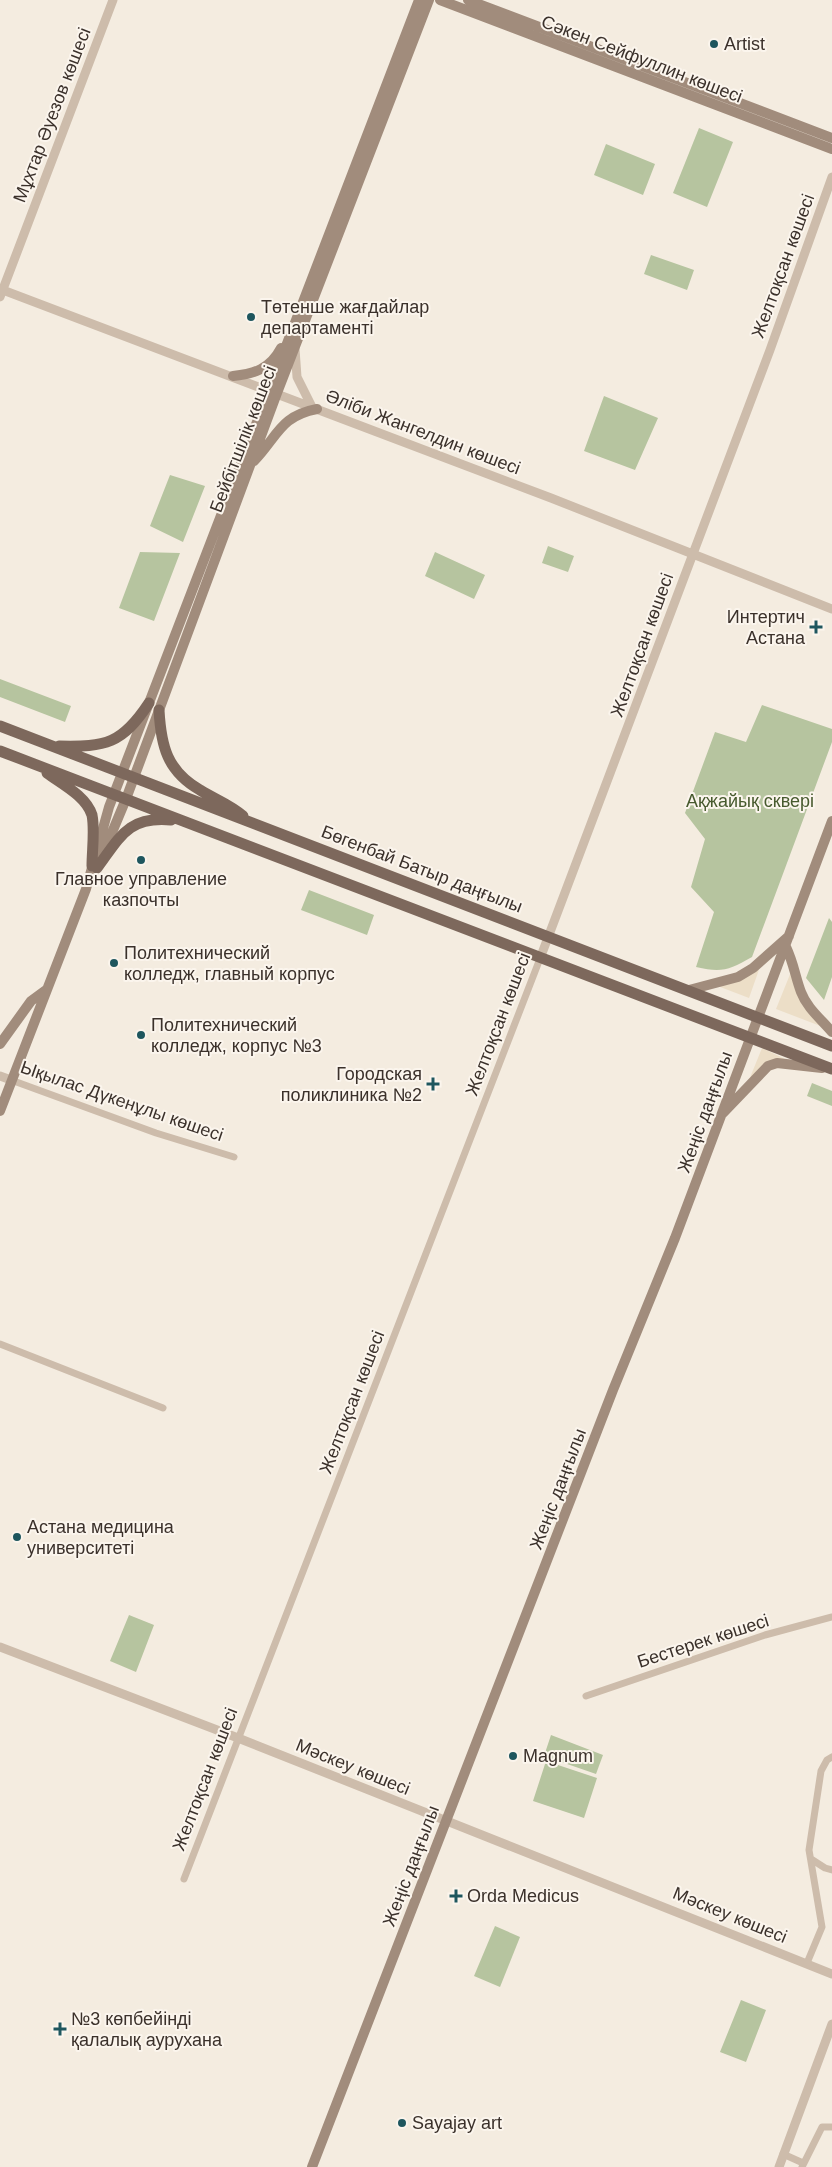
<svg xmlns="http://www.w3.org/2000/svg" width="832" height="2167" font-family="Arial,sans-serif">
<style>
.green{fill:#b6c49f}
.plaza{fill:#ecdec7}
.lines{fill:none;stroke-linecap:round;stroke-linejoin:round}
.minor{stroke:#cdbcab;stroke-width:7}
.tertiary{stroke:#cdbcab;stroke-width:9}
.secondary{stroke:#a18c7c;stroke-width:10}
.primary{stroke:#7d685c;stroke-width:11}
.poi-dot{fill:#1e565e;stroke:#fbf5ed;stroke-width:2}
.labels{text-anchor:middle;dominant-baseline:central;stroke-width:4;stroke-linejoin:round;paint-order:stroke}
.poi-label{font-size:18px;fill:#3b312b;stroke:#fbf5ed;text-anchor:start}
.street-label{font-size:18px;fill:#3b312b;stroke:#fbf5ed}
.park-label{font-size:18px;fill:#475a2e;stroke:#fbf5ed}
</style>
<rect width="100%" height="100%" fill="#f4ece0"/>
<path class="green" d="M699,128L733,142L707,207L673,193Z
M606,144L655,164L643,195L594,175Z
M651,255L694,270L687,290L644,274Z
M604,396L658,418L635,470L584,451Z
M170,475L205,486L183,542L150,526Z
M548,546L574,556L568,572L542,563Z
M140,552L180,553L154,621L119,608Z
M435,552L485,575L474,599L425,576Z
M0,679L71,706L65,722L0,697Z
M762,705L832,729V742L752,957C729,970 722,973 696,967L714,912L691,887L705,839L685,813L715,732L746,742Z
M309,890L374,915L367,935L301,910Z
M829,918L832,922V977L824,1000L806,978Z
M812,1083L832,1091V1106L807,1096Z
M129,1615L154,1625L136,1672L110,1661Z
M551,1735L603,1755L596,1774L544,1756Z
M546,1761L597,1778L584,1818L533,1801Z
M495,1926L520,1937L500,1987L474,1976Z
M741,2000L766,2010L746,2062L720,2052Z"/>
<path class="plaza" d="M761,964L749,998L715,985Z
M793,967L823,1027L776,1009Z
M762,1048L785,1059L772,1060L747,1085Z"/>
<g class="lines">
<path class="minor" d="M11,1080L156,1133L234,1157
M0,1344L163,1408
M586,1696L765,1635L832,1617
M811,1859L825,1868L832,1870
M184,1879L541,956
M807,1963L822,1927L809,1850L821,1771L827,1760L832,1757
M783,2154L803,2163
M802,2167L822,2127H832"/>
<path class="tertiary" d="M0,289L551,498L832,609
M0,297L113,0
M295,349L297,377L312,407
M541,956L770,350L832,177
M0,1076L11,1080
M0,1647L238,1738L832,1974
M779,2167L832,2024"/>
<path class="secondary" d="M440,0L832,149
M468,0L832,138
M233,376C254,374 270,369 281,348
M254,461C278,436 280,416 317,409
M103,854L126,799L277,393L429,0
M786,947C794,964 795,976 801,992C807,1008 821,1019 832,1032
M689,990L738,977L753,968L789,936
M0,1044L31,1001L46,990
M0,1111L86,889L109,807L419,0
M723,1113L768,1066L777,1063L822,1068
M312,2167L613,1390L675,1238L832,821"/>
<path class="primary" d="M159,710C161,746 167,771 200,790C216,800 229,804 243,816
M0,726L832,1046
M59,746C106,747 122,744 149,703
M0,751L832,1069
M47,773C62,784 86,796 92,815C95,830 92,851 92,866
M97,868C120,837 128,816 171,820"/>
</g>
<g class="poi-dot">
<circle cx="714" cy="44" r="5"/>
<circle cx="251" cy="317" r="5"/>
<path d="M813.5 619.5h5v5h5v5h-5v5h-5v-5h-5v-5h5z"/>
<circle cx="141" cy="860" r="5"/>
<circle cx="114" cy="963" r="5"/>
<circle cx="141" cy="1035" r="5"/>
<path d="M430.5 1076.5h5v5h5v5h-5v5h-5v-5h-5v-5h5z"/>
<circle cx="17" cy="1537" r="5"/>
<circle cx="513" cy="1756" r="5"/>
<path d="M453.5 1888.5h5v5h5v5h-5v5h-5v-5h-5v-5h5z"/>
<path d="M57.5 2021.5h5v5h5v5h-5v5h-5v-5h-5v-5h5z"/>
<circle cx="402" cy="2123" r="5"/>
</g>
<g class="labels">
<g class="poi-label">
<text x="724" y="44">Artist</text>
<text x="261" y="307">Төтенше жағдайлар<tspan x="261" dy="21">департаменті</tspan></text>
<text x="805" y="617" text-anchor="end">Интертич<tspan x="805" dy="21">Астана</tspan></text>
<text x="141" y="879" text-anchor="middle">Главное управление<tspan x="141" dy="21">казпочты</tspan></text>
<text x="124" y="953">Политехнический<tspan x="124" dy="21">колледж, главный корпус</tspan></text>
<text x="151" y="1025">Политехнический<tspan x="151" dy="21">колледж, корпус №3</tspan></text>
<text x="422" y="1074" text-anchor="end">Городская<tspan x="422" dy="21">поликлиника №2</tspan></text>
<text x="27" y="1527">Астана медицина<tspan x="27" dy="21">университеті</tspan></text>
<text x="523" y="1756">Magnum</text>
<text x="467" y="1896">Orda Medicus</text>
<text x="71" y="2019">№3 көпбейінді<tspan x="71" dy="21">қалалық аурухана</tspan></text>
<text x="412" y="2123">Sayajay аrt</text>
</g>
<g class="street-label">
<text transform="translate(642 59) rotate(21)">Сәкен Сейфуллин көшесі</text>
<text transform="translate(52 115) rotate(-69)">Мұхтар Әуезов көшесі</text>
<text transform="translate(783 266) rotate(-70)">Желтоқсан көшесі</text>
<text transform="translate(423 432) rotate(21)">Әліби Жангелдин көшесі</text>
<text transform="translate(243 439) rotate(-69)">Бейбітшілік көшесі</text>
<text transform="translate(642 645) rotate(-70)">Желтоқсан көшесі</text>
<text transform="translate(422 869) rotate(21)">Бөгенбай Батыр даңғылы</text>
<text transform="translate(498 1024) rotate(-69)">Желтоқсан көшесі</text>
<text transform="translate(122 1101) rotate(19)">Ықылас Дүкенұлы көшесі</text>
<text transform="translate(705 1112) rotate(-70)">Жеңіс даңғылы</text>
<text transform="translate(352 1402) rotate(-69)">Желтоқсан көшесі</text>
<text transform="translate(558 1489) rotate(-69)">Жеңіс даңғылы</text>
<text transform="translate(703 1641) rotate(-18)">Бестерек көшесі</text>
<text transform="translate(353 1767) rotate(22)">Мәскеу көшесі</text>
<text transform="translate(205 1779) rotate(-69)">Желтоқсан көшесі</text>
<text transform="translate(411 1866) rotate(-69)">Жеңіс даңғылы</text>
<text transform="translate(730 1915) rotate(22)">Мәскеу көшесі</text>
</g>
<g class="park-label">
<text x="750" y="801">Ақжайық сквері</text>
</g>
</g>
</svg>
